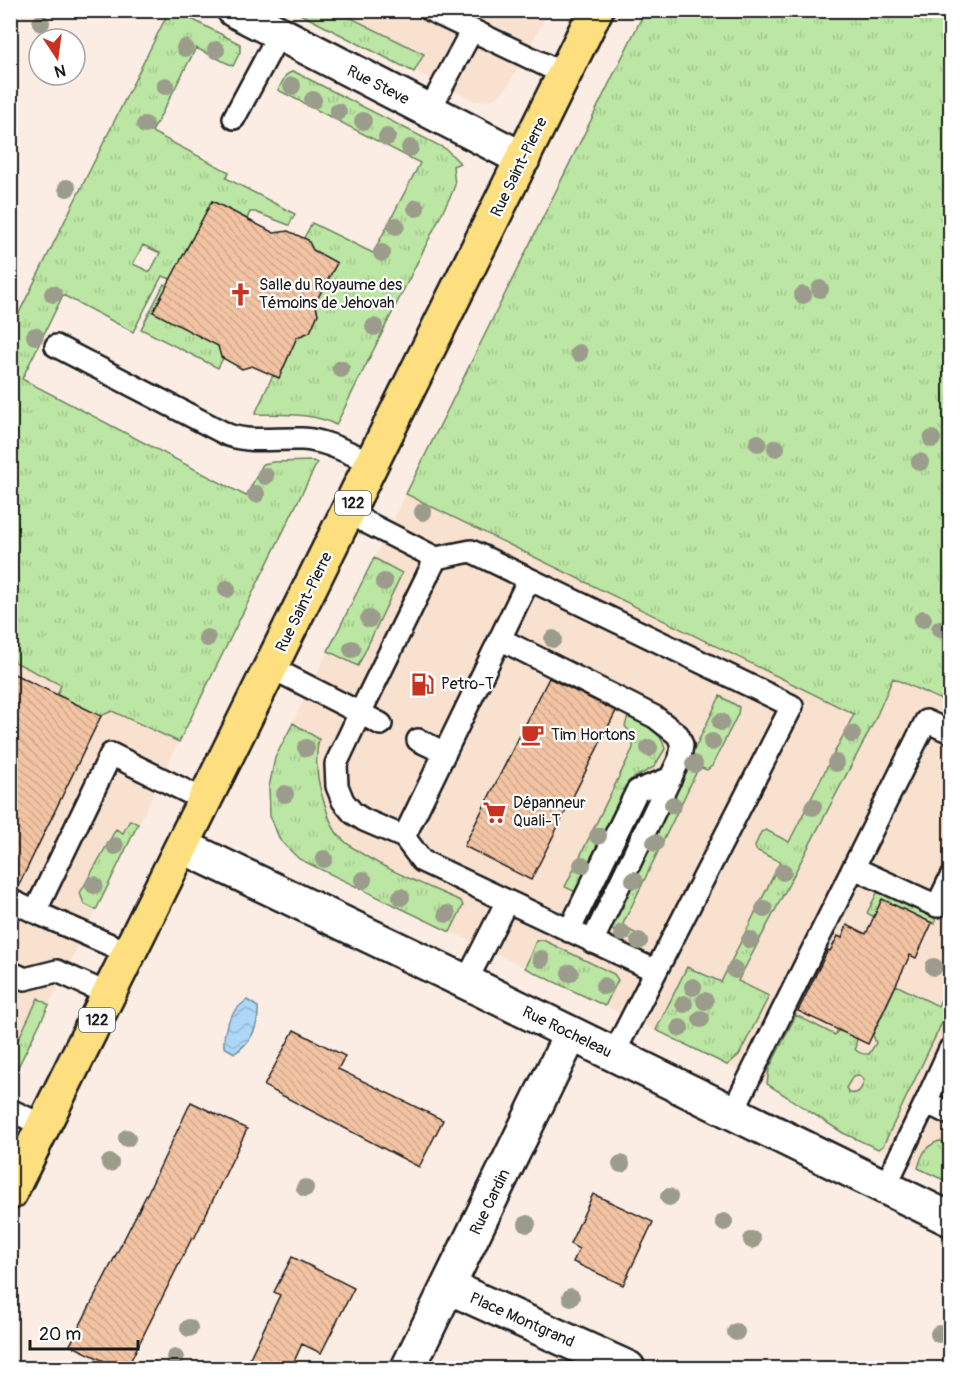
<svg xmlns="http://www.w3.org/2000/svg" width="961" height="1379" font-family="Pangolin,sans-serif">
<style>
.built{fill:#f9e1d0}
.grass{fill:url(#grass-tufts);stroke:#6c8160;stroke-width:1.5;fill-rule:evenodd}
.water{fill:url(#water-waves);stroke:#728c9f;stroke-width:1.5}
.building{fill:url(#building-back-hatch);stroke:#1c1c1c;stroke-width:1.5}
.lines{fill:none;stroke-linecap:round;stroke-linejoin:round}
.service-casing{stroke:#1c1c1c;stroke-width:26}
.minor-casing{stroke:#1c1c1c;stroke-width:38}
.tertiary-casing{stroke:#1c1c1c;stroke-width:38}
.primary-casing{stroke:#1c1c1c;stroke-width:38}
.service{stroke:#fff;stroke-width:21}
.minor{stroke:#fff;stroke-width:33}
.tertiary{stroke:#fff;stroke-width:33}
.primary{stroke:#fddf80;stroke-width:33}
.tree{fill:#9b9c8c}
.labels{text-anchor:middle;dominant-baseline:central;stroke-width:4.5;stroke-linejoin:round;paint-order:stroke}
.shield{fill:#fff;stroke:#606060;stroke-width:1.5}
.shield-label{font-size:15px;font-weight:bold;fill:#1c1c1c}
.street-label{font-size:16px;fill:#1c1c1c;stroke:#fff}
.poi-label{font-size:16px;fill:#1c1c1c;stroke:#fff;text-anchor:start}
</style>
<defs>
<pattern id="grass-tufts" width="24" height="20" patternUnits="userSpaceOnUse" patternTransform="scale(1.5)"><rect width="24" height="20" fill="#bce6a3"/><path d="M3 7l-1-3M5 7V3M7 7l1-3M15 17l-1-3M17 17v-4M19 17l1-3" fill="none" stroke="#a1c58c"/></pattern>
<pattern id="water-waves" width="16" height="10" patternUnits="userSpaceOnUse" patternTransform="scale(1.5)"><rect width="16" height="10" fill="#acd7f7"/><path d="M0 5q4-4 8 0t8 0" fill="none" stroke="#93b8d3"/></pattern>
<pattern id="building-back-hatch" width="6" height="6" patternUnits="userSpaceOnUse" patternTransform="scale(1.5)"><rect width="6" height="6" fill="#f3c4a3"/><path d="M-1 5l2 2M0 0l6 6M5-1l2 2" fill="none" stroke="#d0a88c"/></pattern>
</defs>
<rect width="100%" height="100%" fill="#fbede3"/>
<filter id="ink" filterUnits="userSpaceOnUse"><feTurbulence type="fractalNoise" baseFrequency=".0167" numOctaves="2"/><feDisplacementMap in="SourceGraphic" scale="12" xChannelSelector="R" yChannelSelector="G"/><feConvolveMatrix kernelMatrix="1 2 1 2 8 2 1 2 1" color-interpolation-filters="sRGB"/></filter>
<g filter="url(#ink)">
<path class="built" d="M293,11H549L508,86L498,97L486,101H475Z
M406,494L850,712L873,722L893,677L950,704V1183L843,1133L767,1084L299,859L280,840L270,816L269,787L275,758Z
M11,660L111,711L179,742L11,1083Z"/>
<path class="grass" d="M169,11H176L240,44V52L233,66L196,48L152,132L229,172L226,178L295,214L289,225L255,212H250L247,219L212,201L171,279L162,276L133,332L63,295L22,379L246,496L263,464L273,462L313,461L317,463L179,742L112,711L101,716L57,695L61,685L11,660L10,331ZM143,245L160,253L150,272L133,264Z
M300,11H337L424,54L414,72L298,13Z
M645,11H950V704L893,678L874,722L738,981L769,996L739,1055L727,1065L656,1030L687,967L721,982L780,862L756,850L755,846L761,832L766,830L789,842L854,714L406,494Z
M293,71L446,149L460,163L453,166L455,185L452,193L336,425C313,412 280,415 255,414L273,375L279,378L297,337L310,332L318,314L315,303L337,263L313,250L308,240L304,238L312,223L373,253L420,163L278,90L286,75Z
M164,284L168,286L218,346L223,358L218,368L141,329Z
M374,558L402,573L358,666L328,651Z
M720,696L739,707L738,714L712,766L707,770L699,767L622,926L644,938L647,943L643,945L610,929L615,914Z
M628,716C646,726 660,728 665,749L654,767L630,780L576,892L565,887L633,748V737L625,726Z
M293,723L319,739C314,760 317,781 324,802C327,812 331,824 336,832C354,858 430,887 461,901L463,906L450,932L299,859L280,840L270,816L269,787L275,758Z
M130,820L138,824L96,910L84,904L80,893L116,829L123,833Z
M882,892L935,916V924L882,900L874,917L867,913L877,893Z
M543,940L614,974L618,980L605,1006L525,968L536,941Z
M950,980V1006L883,1146L878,1149L843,1133L767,1084L769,1069L796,1015L835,1035L838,1030L857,1038L855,1049C859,1054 863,1054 869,1054L876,1043L873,1035L896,985L938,1006ZM859,1075L864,1080C862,1089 859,1095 849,1093L846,1088L853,1076Z
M38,998L49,1005L14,1075L11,1074V1055Z
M939,1141L950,1143V1183L918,1168C922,1154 925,1146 939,1141Z"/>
<path class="water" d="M247,1000L258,1007C259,1026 251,1042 235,1053L224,1047C223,1027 231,1011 247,1000Z"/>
<path class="building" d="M212,201L274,233L288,231L308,240L313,250L337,263L315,303L318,314L310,332L297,337L279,378L252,366L242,369L221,357L218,346L153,312Z
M10,672L101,716L17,889L10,887Z
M549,678L616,711L531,880L464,846Z
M882,899L932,923L916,958L910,955L868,1044L798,1011L828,950L830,951L838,936L842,938L847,925L866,934Z
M294,1030L345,1056L338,1069L443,1120L419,1167L264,1086Z
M191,1102L247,1129L194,1239L192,1238L127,1368H119L70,1345L149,1190Z
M593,1194L653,1222L623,1285L573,1262L579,1249L570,1244Z
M292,1257L354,1288L321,1353L302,1344L291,1368H245L280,1295L274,1292Z"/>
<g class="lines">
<defs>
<path id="service" d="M430,10L564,74
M429,111L472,30
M234,118L279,34
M56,346L228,435C252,443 276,438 302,439C327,440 350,454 373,463
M500,639L655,717L678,735L682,745L680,758L592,942
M272,668L360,713L436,558L348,513
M381,724L360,713L336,764L337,786L343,801L353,813L364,820L404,837L422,861L656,971L792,706L471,551L436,558
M418,740L445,753
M404,837L529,579
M854,868L937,906L950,879
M10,900L35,912
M569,931L637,791L671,778
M129,953L35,912L111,754L206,801
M10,972L25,979L57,971L110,995
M466,982L507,901
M613,1055L656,971
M926,1102L950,1049
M10,1110L44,1126
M732,1113L926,721L950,732
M885,1187L926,1102L950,1114"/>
<path id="minor" d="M234,10L523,159
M449,1287L628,1368
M408,1368L571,1034"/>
<path id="tertiary" d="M184,847L466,982L950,1219"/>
<path id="primary" d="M10,1193L596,10"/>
</defs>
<use href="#service" class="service-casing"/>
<use href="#minor" class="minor-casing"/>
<use href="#tertiary" class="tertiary-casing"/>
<use href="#primary" class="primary-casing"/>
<use href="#service" class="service"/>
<use href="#minor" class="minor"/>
<use href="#tertiary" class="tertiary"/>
<use href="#primary" class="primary"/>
</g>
<g class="tree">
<circle cx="41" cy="23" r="9"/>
<circle cx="185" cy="48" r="9"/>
<circle cx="216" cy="50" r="9"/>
<circle cx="165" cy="86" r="9"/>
<circle cx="292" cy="86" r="9"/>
<circle cx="313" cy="100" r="9"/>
<circle cx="338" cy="112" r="9"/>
<circle cx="363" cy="121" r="9"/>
<circle cx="145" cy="125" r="9"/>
<circle cx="387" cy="137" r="9"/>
<circle cx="410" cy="148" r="9"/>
<circle cx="67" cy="188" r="9"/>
<circle cx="416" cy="208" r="9"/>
<circle cx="396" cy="226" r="9"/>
<circle cx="382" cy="253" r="9"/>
<circle cx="820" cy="289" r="9"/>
<circle cx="53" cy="294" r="9"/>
<circle cx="803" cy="295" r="9"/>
<circle cx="374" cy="327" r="9"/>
<circle cx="35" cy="336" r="9"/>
<circle cx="579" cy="353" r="9"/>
<circle cx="341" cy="369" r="9"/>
<circle cx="932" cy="439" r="9"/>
<circle cx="758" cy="443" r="9"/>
<circle cx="776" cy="448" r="9"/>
<circle cx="920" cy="462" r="9"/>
<circle cx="265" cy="476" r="9"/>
<circle cx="256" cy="494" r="9"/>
<circle cx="423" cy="512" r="9"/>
<circle cx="384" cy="582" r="9"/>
<circle cx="227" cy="589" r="9"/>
<circle cx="369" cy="619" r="9"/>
<circle cx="923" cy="619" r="9"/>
<circle cx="940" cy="629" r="9"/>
<circle cx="207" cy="638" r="9"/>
<circle cx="553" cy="639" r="9"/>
<circle cx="352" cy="649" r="9"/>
<circle cx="721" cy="722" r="9"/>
<circle cx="852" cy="734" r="9"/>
<circle cx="712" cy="742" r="9"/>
<circle cx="306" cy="748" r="9"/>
<circle cx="649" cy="748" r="9"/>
<circle cx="836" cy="763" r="9"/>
<circle cx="694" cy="764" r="9"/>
<circle cx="285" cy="794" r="9"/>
<circle cx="673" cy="805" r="9"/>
<circle cx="813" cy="807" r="9"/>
<circle cx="598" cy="836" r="9"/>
<circle cx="655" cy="843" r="9"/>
<circle cx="115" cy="846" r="9"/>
<circle cx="324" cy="859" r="9"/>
<circle cx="582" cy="865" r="9"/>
<circle cx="783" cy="872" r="9"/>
<circle cx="363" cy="880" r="9"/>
<circle cx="634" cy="880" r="9"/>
<circle cx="94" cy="885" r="9"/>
<circle cx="401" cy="897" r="9"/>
<circle cx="764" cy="909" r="9"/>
<circle cx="447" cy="914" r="9"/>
<circle cx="622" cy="933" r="9"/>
<circle cx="750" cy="940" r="9"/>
<circle cx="639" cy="941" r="9"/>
<circle cx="541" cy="959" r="9"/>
<circle cx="934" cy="967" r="9"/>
<circle cx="735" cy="970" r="9"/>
<circle cx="570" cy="973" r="9"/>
<circle cx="604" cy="986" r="9"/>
<circle cx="693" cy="987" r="9"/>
<circle cx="705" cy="1001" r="9"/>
<circle cx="684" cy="1004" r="9"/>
<circle cx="701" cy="1019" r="9"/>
<circle cx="680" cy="1028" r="9"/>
<circle cx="127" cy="1138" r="9"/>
<circle cx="110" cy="1163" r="9"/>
<circle cx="621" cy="1164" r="9"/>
<circle cx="305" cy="1188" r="9"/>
<circle cx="669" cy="1197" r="9"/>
<circle cx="724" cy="1222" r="9"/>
<circle cx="527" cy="1224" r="9"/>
<circle cx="752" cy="1240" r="9"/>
<circle cx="571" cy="1297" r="9"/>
<circle cx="189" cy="1328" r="9"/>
<circle cx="736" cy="1332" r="9"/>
<circle cx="939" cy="1334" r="9"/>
<circle cx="175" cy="1358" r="9"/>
</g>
</g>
<defs>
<symbol id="church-bare" viewBox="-9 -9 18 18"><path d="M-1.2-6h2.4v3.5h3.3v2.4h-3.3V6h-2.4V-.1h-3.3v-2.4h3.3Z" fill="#c8321e" stroke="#fff" stroke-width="2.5" paint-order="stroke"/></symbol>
<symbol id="fuel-bare" viewBox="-9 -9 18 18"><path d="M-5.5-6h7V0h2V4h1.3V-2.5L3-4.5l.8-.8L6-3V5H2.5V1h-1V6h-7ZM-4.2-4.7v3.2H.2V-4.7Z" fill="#c8321e" stroke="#fff" stroke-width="2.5" paint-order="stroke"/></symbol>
<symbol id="cafe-bare" viewBox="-9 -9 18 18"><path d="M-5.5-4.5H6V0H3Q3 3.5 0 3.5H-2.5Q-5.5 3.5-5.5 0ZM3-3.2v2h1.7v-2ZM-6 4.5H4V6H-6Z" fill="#c8321e" stroke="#fff" stroke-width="2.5" paint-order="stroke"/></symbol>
<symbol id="supermarket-bare" viewBox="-9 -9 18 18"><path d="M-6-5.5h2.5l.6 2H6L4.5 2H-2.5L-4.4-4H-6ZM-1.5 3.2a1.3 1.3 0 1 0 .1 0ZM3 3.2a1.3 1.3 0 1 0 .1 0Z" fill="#c8321e" stroke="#fff" stroke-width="2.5" paint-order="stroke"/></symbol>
</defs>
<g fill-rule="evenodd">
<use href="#church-bare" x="224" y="278" width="33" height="33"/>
<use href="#fuel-bare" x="406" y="668" width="33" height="33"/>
<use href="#cafe-bare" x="516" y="718" width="33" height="33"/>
<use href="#supermarket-bare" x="478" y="796" width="33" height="33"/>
</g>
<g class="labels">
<g class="shield">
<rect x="335" y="491" width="36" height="24" rx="4.5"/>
<rect x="79" y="1008" width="36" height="24" rx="4.5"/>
</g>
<g class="shield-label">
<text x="353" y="503">122</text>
<text x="97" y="1020">122</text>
</g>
<g class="street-label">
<text transform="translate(378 85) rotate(27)">Rue Steve</text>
<text transform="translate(519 167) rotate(-64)">Rue Saint-Pierre</text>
<text transform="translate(304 602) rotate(-64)">Rue Saint-Pierre</text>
<text transform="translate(567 1032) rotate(26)">Rue Rocheleau</text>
<text transform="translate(490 1202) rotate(-64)">Rue Cardin</text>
<text transform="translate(522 1320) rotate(24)">Place Montgrand</text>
</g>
<g class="poi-label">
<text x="259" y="285">Salle du Royaume des<tspan x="259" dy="18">Témoins de Jehovah</tspan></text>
<text x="441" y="684">Petro-T</text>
<text x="551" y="735">Tim Hortons</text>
<text x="513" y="803">Dépanneur<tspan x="513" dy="18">Quali-T</tspan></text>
</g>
</g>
<rect width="961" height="1379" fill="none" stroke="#fff" stroke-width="36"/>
<rect x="18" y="18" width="925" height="1343" fill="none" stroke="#1c1c1c" stroke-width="2" filter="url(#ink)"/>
<g transform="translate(57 57) rotate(167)"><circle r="28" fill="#ffffff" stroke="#a4a4a4" stroke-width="1.5"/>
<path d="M0-4.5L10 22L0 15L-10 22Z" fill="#c8321e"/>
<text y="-9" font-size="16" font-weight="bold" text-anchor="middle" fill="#1c1c1c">N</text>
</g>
<path d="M30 1340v9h108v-9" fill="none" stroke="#1c1c1c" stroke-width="3"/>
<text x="39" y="1340" font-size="18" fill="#1c1c1c" stroke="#ffffff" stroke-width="4.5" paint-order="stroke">20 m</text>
</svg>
